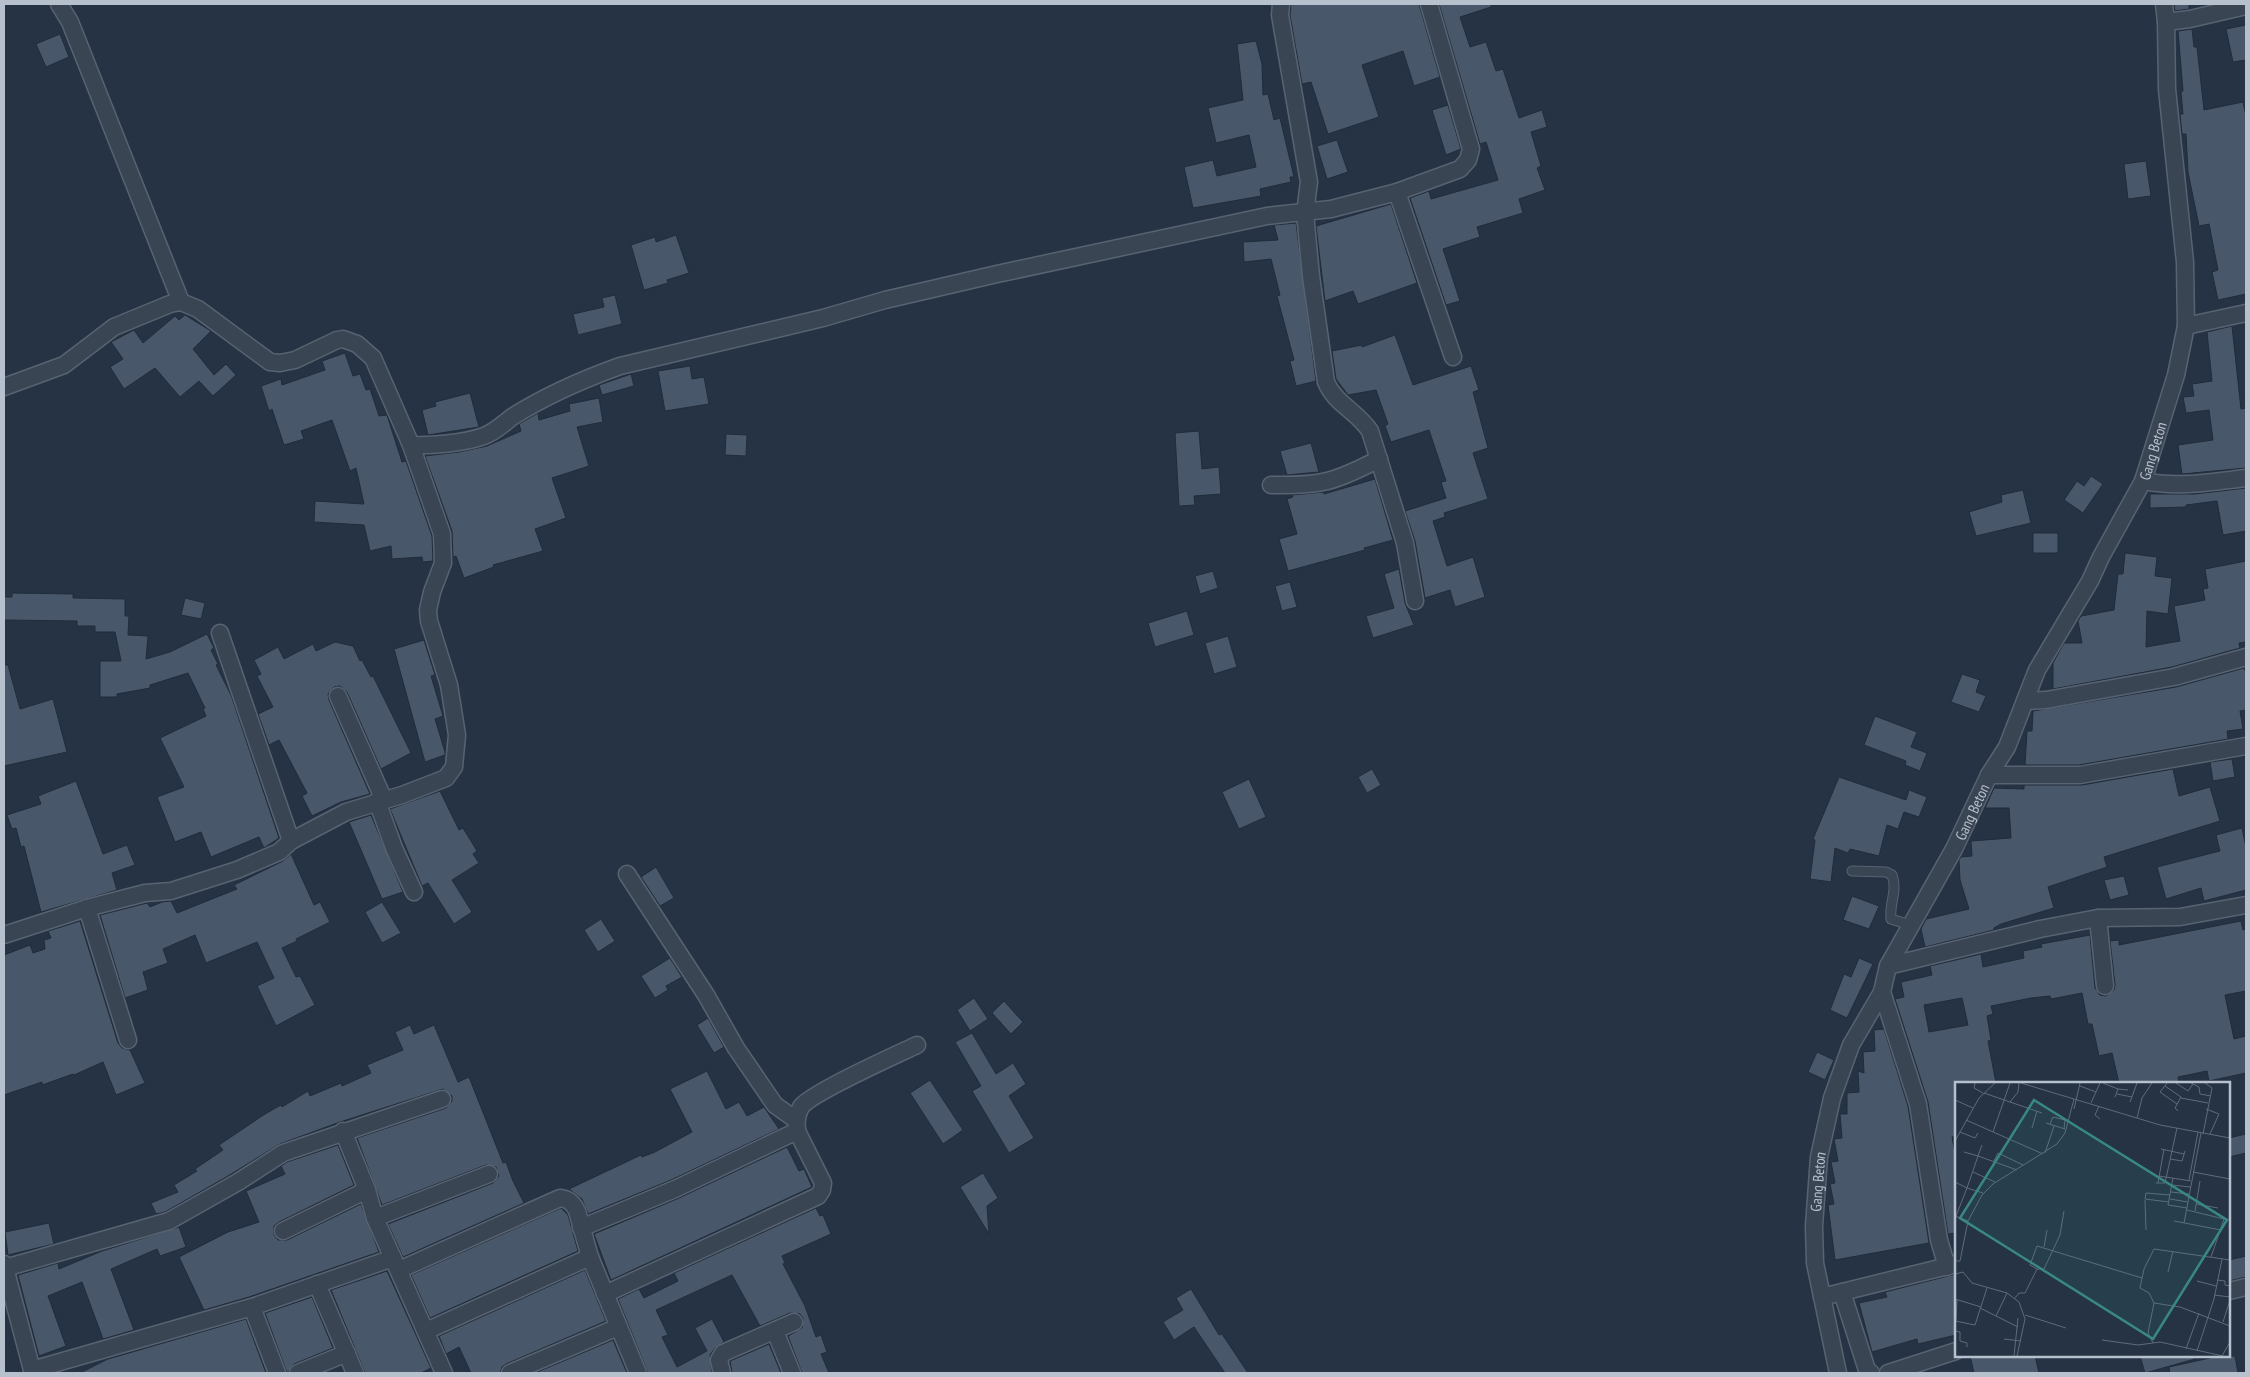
<svg xmlns="http://www.w3.org/2000/svg" width="2250" height="1377" font-family="'PT Sans Narrow',sans-serif">
<style>
.building{fill:#49576a;stroke:#212c3b;fill-rule:evenodd}
.lines{fill:none;stroke-linecap:round;stroke-linejoin:round}
.lane-casing{stroke:#586371;stroke-width:11}
.street-casing{stroke:#586371;stroke-width:19}
.lane{stroke:#3a4553;stroke-width:9}
.street{stroke:#3a4553;stroke-width:16}
.labels{text-anchor:middle;dominant-baseline:central;stroke-width:4;stroke-linejoin:round;paint-order:stroke}
.street-label{font-size:15px;fill:#b7c0cd;stroke:#1f2a39}
.inset-road{fill:none;stroke:#5f6b7b;stroke-width:1}
.view{fill:#398886;fill-opacity:0.15;stroke:#398886;stroke-width:2.5}
.inset-edge{fill:none;stroke:#b7c0cd;stroke-width:2.5}
</style>
<rect width="100%" height="100%" fill="#253344"/>
<path class="building" d="M1291,4H1419L1440,77L1414,86L1403,51L1362,65L1379,117L1328,134L1311,82L1302,84L1290,15Z
M1439,4H1491V7L1460,17L1470,47L1486,42L1496,71L1503,69L1519,118L1542,110L1547,127L1531,132L1541,166L1537,168L1545,190L1519,199L1523,213L1477,227L1480,237L1443,249L1460,301L1446,305L1410,198L1429,191L1431,199L1498,180L1486,142L1480,144Z
M2174,4H2189V9L2175,11Z
M2246,25V60L2233,62L2226,29Z
M2192,29L2194,47H2197L2204,110L2243,102L2246,116V294L2218,300L2212,272L2218,270L2209,224L2199,226L2188,172L2186,134H2182L2180,114H2183L2181,92L2183,91L2178,31Z
M60,34L69,57L46,67L36,44Z
M1256,41L1262,64L1263,95L1268,94L1274,120L1280,118L1294,177H1290L1291,182L1260,189L1261,196L1193,208L1184,167L1213,160L1217,176L1256,167L1249,135L1216,143L1208,108L1243,100L1237,44Z
M1448,105L1461,149L1446,155L1432,110Z
M1337,140L1348,172L1327,179L1317,146Z
M2146,161L2151,196L2128,199L2124,164Z
M1391,204L1417,283L1358,304L1353,291L1325,301L1316,226Z
M1296,223L1316,381L1296,386L1290,361L1294,360L1277,296L1280,295L1271,259L1244,262L1243,242L1278,240L1274,225Z
M676,235L689,273L667,280L668,283L644,290L631,245L655,237L656,242Z
M615,295L622,324L578,335L573,314L604,307L602,298Z
M185,315L211,331L193,349L214,375L226,364L236,375L213,396L199,381L180,397L155,368L124,389L110,367L123,359L111,342L134,330L143,343L175,316L179,320Z
M2232,326L2241,409L2246,408V468L2182,474L2178,445L2213,440L2209,410L2186,413L2183,397L2194,396L2192,384L2212,381L2207,332Z
M1395,335L1413,385L1471,366L1479,390L1473,392L1488,448L1473,453L1488,499L1444,513L1445,517L1433,521L1447,566L1473,557L1485,597L1455,607L1450,590L1425,598L1415,541L1405,511L1446,498L1441,482L1446,481L1429,430L1391,442L1385,426L1388,424L1376,390L1348,395L1336,379L1332,351L1362,345V347Z
M345,353L353,376L360,374L366,390L370,389L379,416L387,415L402,462L406,461L432,536L433,561L423,562L422,557L392,559L391,546L370,551L364,525L314,522L315,501L364,504L356,468L350,471L332,420L301,431L304,439L284,445L272,409L269,411L261,386L281,379L282,385L325,370L322,361Z
M690,366L692,379L704,377L709,404L665,411L658,371Z
M631,374L634,386L602,395L599,385Z
M470,393L479,427L428,435L422,410L436,406L435,402Z
M599,398L603,422L577,427L589,466L552,478L566,518L535,529L543,551L493,565L494,567L464,578L456,556L453,557L452,531L425,456L459,452L487,446L521,431L519,424L538,413L539,420L570,411L569,404Z
M1199,431L1202,469L1219,467L1221,494L1194,496L1195,505L1179,506L1175,433Z
M726,434L747,435L746,456L725,455Z
M1311,443L1319,472L1287,475L1280,451Z
M2091,476L2103,484L2083,513L2064,500L2077,481L2084,486Z
M1375,479L1393,540L1364,548L1365,550L1288,571L1279,539L1297,534L1287,499L1293,497L1292,495L1324,492V494Z
M2246,488V531L2223,535L2217,501L2186,505V507L2150,508V494H2195Z
M2023,490L2031,523L1976,536L1969,512L2002,502L2001,495Z
M2033,533H2058V553H2033Z
M2125,553L2157,557L2155,576L2172,578L2168,614L2147,611L2146,647L2180,641L2174,606L2205,600L2203,589L2208,588L2205,569L2246,561V642L2239,643L2240,648L2172,667L2053,689V663L2064,643H2082L2078,621L2081,616L2114,610L2118,574H2123Z
M1399,569L1405,603L1414,625L1373,638L1366,616L1394,608L1384,574Z
M1213,571L1218,588L1200,594L1195,576Z
M1290,582L1297,607L1282,611L1275,586Z
M12,593L73,594V598L125,599V616H129L128,635L148,636L146,659L170,652L207,634L214,648L211,650L218,664L216,665L231,695L279,838L264,848L259,837L211,857L201,832L175,842L157,797L184,787L160,738L206,716L203,709L205,708L188,673L150,685V688L117,694V697H100V661H121L115,632H95V626H77V621L4,620V597H12Z
M185,598L205,603L201,619L181,615Z
M1187,611L1194,635L1155,647L1148,623Z
M1228,636L1237,667L1214,674L1205,643Z
M424,640L435,675L431,676L443,716L435,719L445,752V755L425,762L394,649Z
M335,642L353,646L360,661L362,660L371,677L373,676L411,753L381,769L347,692L340,686L334,687L328,694L329,700L370,794L341,802L312,816L302,796L307,793L279,740L269,745L258,714L273,707L257,676L261,674L254,660L278,647L284,659L313,644L316,651Z
M4,665H8L20,709L53,699L67,752L4,766Z
M2244,668L2246,673V710L2240,711L2243,729L2227,731L2228,739L2079,765H2025L2027,731H2032L2033,711L2176,687Z
M1962,674L1980,680L1976,692L1986,696L1979,712L1951,702Z
M1875,716L1917,732L1911,747L1927,753L1920,771L1905,765L1906,761L1864,745Z
M2232,759L2235,777L2213,781L2210,762Z
M1372,769L1381,785L1367,793L1358,777Z
M2173,769L2179,796L2210,787L2220,821L2104,857L2107,867L2048,887L2054,908L2001,924L1994,928V930L1925,947L1921,929L1926,919L1969,909L1960,880L1959,860L1961,857L1972,856L1971,841L2011,838L2009,808H1985L1994,788L2024,789V785H2082Z
M1839,777L1906,800L1909,790L1927,797L1919,817L1904,812L1898,829L1887,825L1879,856L1850,849L1848,853L1835,848L1831,882L1810,879L1815,840L1813,839Z
M1249,779L1266,817L1239,829L1222,792Z
M76,781L103,854L127,845L135,865L112,873L117,890L41,912L24,846L21,847L16,828L12,829L7,815L41,804L38,796Z
M440,791L459,830L463,828L477,851L473,854L479,863L452,880L472,912L454,924L428,883L422,886L390,809Z
M371,815L403,892L382,899L349,822Z
M2242,828L2246,847V890L2204,901L2201,888L2166,899L2157,867L2220,851L2216,835Z
M291,854L314,905L320,902L330,922L296,939L297,941L282,948L296,977L300,976L315,1005L276,1026L257,986L274,978L257,942L206,963L195,935L163,949L168,963L143,972L148,990L125,998L100,915L147,903L150,907L162,902L171,901L177,913L237,889L234,885L283,861Z
M656,867L674,898L660,906L641,877Z
M2124,876L2129,895L2110,900L2104,880Z
M1852,896L1879,906L1869,929L1843,920Z
M382,902L401,933L382,943L365,912Z
M601,919L615,941L598,952L584,930Z
M80,921L118,1043L122,1048L130,1050L145,1083L116,1095L103,1062L74,1075L73,1074L42,1085V1082L4,1095V955L30,945L33,953L45,949L44,940L51,938L48,931Z
M2241,921L2243,930L2246,929V991L2225,995L2234,1039L2246,1036V1073L2209,1081L2207,1071L2178,1077L2179,1083H2119L2112,1053L2099,1056L2092,1024H2088L2082,993L2051,999L2050,996L2031,998L1991,1006L1993,1014L1987,1016L1991,1040L1988,1041L1996,1083H1956V1136L1952,1137L1956,1159V1233L1948,1234L1928,1102L1895,999L1904,997L1901,982L1932,975L1930,966L1981,954L1983,967L2024,958L2023,951L2042,947L2041,944L2090,935L2095,988L2100,995L2106,996L2114,990L2115,985L2110,941L2119,940V945ZM1962,998L1968,1025L1929,1032L1924,1005Z
M670,958L682,977L666,986L668,990L655,998L641,976Z
M1859,958L1873,964L1847,1018L1830,1010L1844,974L1851,977Z
M974,998L988,1019L970,1031L957,1010Z
M1004,1001L1023,1022L1011,1034L992,1013Z
M708,1018L724,1047L714,1053L697,1025Z
M410,1025L414,1034L434,1025L458,1082L469,1077L503,1163L506,1162L513,1181L524,1203L403,1257L388,1224L493,1183L499,1176L496,1167L486,1165L382,1205L357,1138L446,1108L452,1101V1096L443,1089L340,1122L280,1144L228,1176L165,1212L156,1214L151,1203L178,1192L174,1185L197,1171L195,1169L223,1150L219,1145L265,1114L281,1105L282,1107L308,1091L310,1096L341,1083L342,1086L371,1073L367,1065L403,1050L395,1032Z
M1884,1029L1908,1106L1929,1243L1835,1260L1828,1205L1834,1204L1830,1184L1835,1183L1831,1162L1838,1161L1834,1139L1842,1138L1840,1114H1847V1093L1859,1092L1858,1071L1864,1073L1863,1052L1875,1051L1874,1030Z
M972,1033L996,1074L1013,1063L1026,1084L1009,1096L1034,1138L1009,1153L972,1091L981,1086L955,1042Z
M1817,1052L1834,1060L1825,1080L1808,1072Z
M707,1071L726,1109L739,1102L747,1116L764,1107L779,1129L671,1180L588,1214L582,1199L569,1189L641,1155L642,1157L655,1152L692,1132L670,1089Z
M930,1080L963,1130L943,1144L910,1093Z
M2246,1134V1153L2229,1157V1138Z
M338,1145L354,1185L279,1222L274,1226V1235L278,1240H287L361,1204L379,1252L249,1297L204,1310L179,1257L228,1232L259,1222L246,1191L285,1174L281,1166L287,1162Z
M787,1147L799,1171L804,1169L812,1187L611,1280L594,1234L679,1198Z
M983,1173L998,1198L987,1206L989,1234L960,1187Z
M561,1208L568,1215L578,1251L430,1318L411,1275Z
M816,1208L820,1216L823,1215L831,1234L782,1256L785,1263L783,1264L805,1306L816,1337L821,1335L827,1352L821,1354L829,1373H802L788,1336L802,1328L803,1318L800,1314L790,1313L760,1326L732,1275L656,1310L668,1335L662,1337L677,1367L707,1351L695,1328L712,1319L724,1342L715,1348L710,1355L712,1373H648L618,1299L639,1289L644,1298L678,1281L674,1273Z
M49,1223L54,1244L8,1255L5,1232Z
M179,1227L186,1247L160,1256L157,1249L111,1269L134,1330L103,1339L82,1282L48,1296L66,1346L39,1356L18,1275L58,1263L59,1269L102,1251Z
M2246,1256V1277L2229,1281V1260Z
M585,1270L606,1321L506,1364L502,1367L500,1373H471L459,1347L446,1354L439,1336Z
M387,1271L431,1368L421,1373H365L331,1290Z
M1956,1274V1335L1918,1344L1917,1339L1872,1352L1859,1303L1887,1297L1885,1292Z
M1191,1289L1219,1335L1222,1334L1248,1373H1225L1194,1327L1174,1340L1163,1322L1183,1310L1176,1298Z
M312,1297L333,1348L294,1364L287,1373L265,1313Z
M246,1319L266,1373H80L108,1359Z
M613,1340L627,1373H535Z
M769,1344L781,1373H732L730,1361Z
M1970,1356H2035L2039,1373H1974Z
M2140,1356H2194L2195,1359L2145,1373Z
M2210,1356H2235L2238,1373H2170L2169,1367L2210,1358Z"/>
<g class="lines">
<defs>
<path id="lane" d="M1852,871L1886,872L1892,875C1898,890 1889,903 1891,919L1910,925"/>
<g id="street">
<path d="M59,4L70,22L181,302"/>
<path d="M1281,4L1280,15L1309,182L1305,213L1311,276L1326,382C1335,404 1357,411 1370,431L1405,543L1415,601"/>
<path d="M2164,4L2166,22"/>
<path d="M1397,192L1453,357"/>
<path d="M2186,326L2246,313"/>
<path d="M4,387L64,365L114,327L170,304L181,302L198,309L270,362L280,363L295,360L337,340L343,339L357,344L373,358L411,445L442,534L443,563L432,592L428,610L429,621L449,685L457,735L454,767L446,778L402,795L346,812L291,841L279,852L237,870L171,891L145,893L87,908L4,935"/>
<path d="M411,445C432,446 464,443 484,436C495,432 503,424 512,417C545,396 584,379 620,366L823,318L885,300L997,274L1267,216L1331,209L1397,192L1460,169L1468,160L1471,149L1429,4"/>
<path d="M2143,481C2178,488 2211,482 2246,478"/>
<path d="M1271,485C1321,486 1335,482 1379,459"/>
<path d="M220,633L291,841"/>
<path d="M338,696L384,800"/>
<path d="M2025,701L2046,700L2174,677L2246,657"/>
<path d="M1989,775H2080L2246,746"/>
<path d="M377,801L394,848L414,892"/>
<path d="M627,874L706,995L736,1048L775,1105L796,1120"/>
<path d="M87,908L128,1040"/>
<path d="M2098,918L2105,986"/>
<path d="M1888,966L2040,929L2098,918L2180,917L2246,905"/>
<path d="M1882,992L1918,1104L1939,1240L1947,1267"/>
<path d="M797,1129C796,1122 797,1114 801,1107C811,1093 896,1055 917,1045"/>
<path d="M343,1131L367,1190L375,1218L444,1373"/>
<path d="M375,1218L489,1174"/>
<path d="M581,1228L675,1189L797,1131L823,1183L822,1190L818,1196L605,1294"/>
<path d="M283,1231L367,1190"/>
<path d="M4,1264L32,1370L252,1307L393,1258"/>
<path d="M5,1268L169,1221L238,1182L283,1153L442,1099"/>
<path d="M399,1270L560,1198C569,1199 573,1203 577,1211L590,1257L638,1373"/>
<path d="M317,1284L355,1373"/>
<path d="M2229,1291L2246,1287"/>
<path d="M1842,1292L1867,1370L1871,1373"/>
<path d="M1822,1297L1956,1264"/>
<path d="M252,1307L277,1373"/>
<path d="M426,1331L590,1257"/>
<path d="M775,1331L792,1373"/>
<path d="M298,1373L347,1353"/>
<path d="M510,1373L618,1327"/>
<path d="M722,1373L719,1360L723,1353L794,1322"/>
<path id="s1" d="M1838,1373L1815,1263L1814,1226L1819,1157L1832,1098L1851,1045L1882,992L1888,966L1954,849L1989,775L2007,747L2037,670L2090,581L2101,557L2143,481L2176,375L2186,326L2185,262L2167,89L2166,22L2190,19L2246,6"/>
<path d="M1888,1373L1956,1351"/>
</g>
</defs>
<use href="#lane" class="lane-casing"/>
<use href="#street" class="street-casing"/>
<use href="#lane" class="lane"/>
<use href="#street" class="street"/>
</g>
<g class="labels">
<g class="street-label">
<text stroke="none"><textPath href="#s1" startOffset="1004">Gang Beton</textPath></text>
<text stroke="none"><textPath href="#s1" startOffset="599">Gang Beton</textPath></text>
<text stroke="none"><textPath href="#s1" startOffset="194">Gang Beton</textPath></text>
</g>
</g>
<g transform="translate(1955 1082)">
<rect width="275" height="275" fill="#253344"/>
<path class="inset-road" d="M20,1L19,6L28,11M66,1L205,43L275,56M148,1L163,7M212,1L205,10L222,22M221,1L233,9L238,2M236,1L244,5L245,12L256,14M125,4L141,10M210,4L226,15L220,26L223,29M29,11L87,31M162,12L177,15M160,15L163,7L173,8M226,16L253,21M0,18L18,26M55,20L63,10L64,1M175,20L182,1M136,21L145,1M144,24L140,33L145,37M119,27L125,1M251,27L264,32L255,52M182,36L187,16L197,1M11,38L88,72M91,41L110,47M95,42L98,35L110,38L109,47M77,46L82,29M5,50L20,56L23,51M38,50L55,1M248,52L257,6L250,1M0,59L24,16L40,1M206,67L229,72M9,70L23,74L27,63M90,71L99,44M215,77L227,79L230,69M39,79L43,71L68,83M18,90L40,100M238,90L275,97M204,94L236,99M218,96L213,123L232,126M234,98L243,50M0,100L12,106L23,74L62,88M201,101H210L222,46M203,101L209,67M217,103L235,105M216,110L234,112M215,117L233,120M190,118L191,148M214,120L190,117L191,111L215,113M241,122L263,126M232,128L269,137L256,175M240,129L245,99M0,134L13,139L27,113L38,102L102,62L110,51L119,17M1,134L12,106L28,111M219,139L266,148M229,141L246,51M89,165L92,148M0,179H5L13,139M82,187L75,183L82,164L187,196M213,190L218,169M0,192L8,190L17,201L52,211L64,220L70,237L62,274M262,198L270,199V203L275,204M242,199L261,204M259,213L275,215M60,216L64,211H70L82,187H89L105,153L109,129M0,217L26,225M199,221L225,225L275,244M25,226L63,245M70,233L111,246M41,234L52,211M0,239L20,243L32,206M1,239L2,218M268,240L275,218M0,249L5,250V259L12,261V265M49,257L66,259M147,258L183,263L205,260L268,274M198,261L193,251L199,221L194,211L185,206L189,187L199,167L275,178M231,267L244,231M242,269L259,217L267,177M59,274L63,236M267,274L275,260"/>
<path class="view" d="M79,18L272,138L198,257L5,136Z"/>
<rect width="275" height="275" class="inset-edge"/>
</g>
<rect width="2250" height="1377" fill="none" stroke="#b7c0cd" stroke-width="10"/>
</svg>
